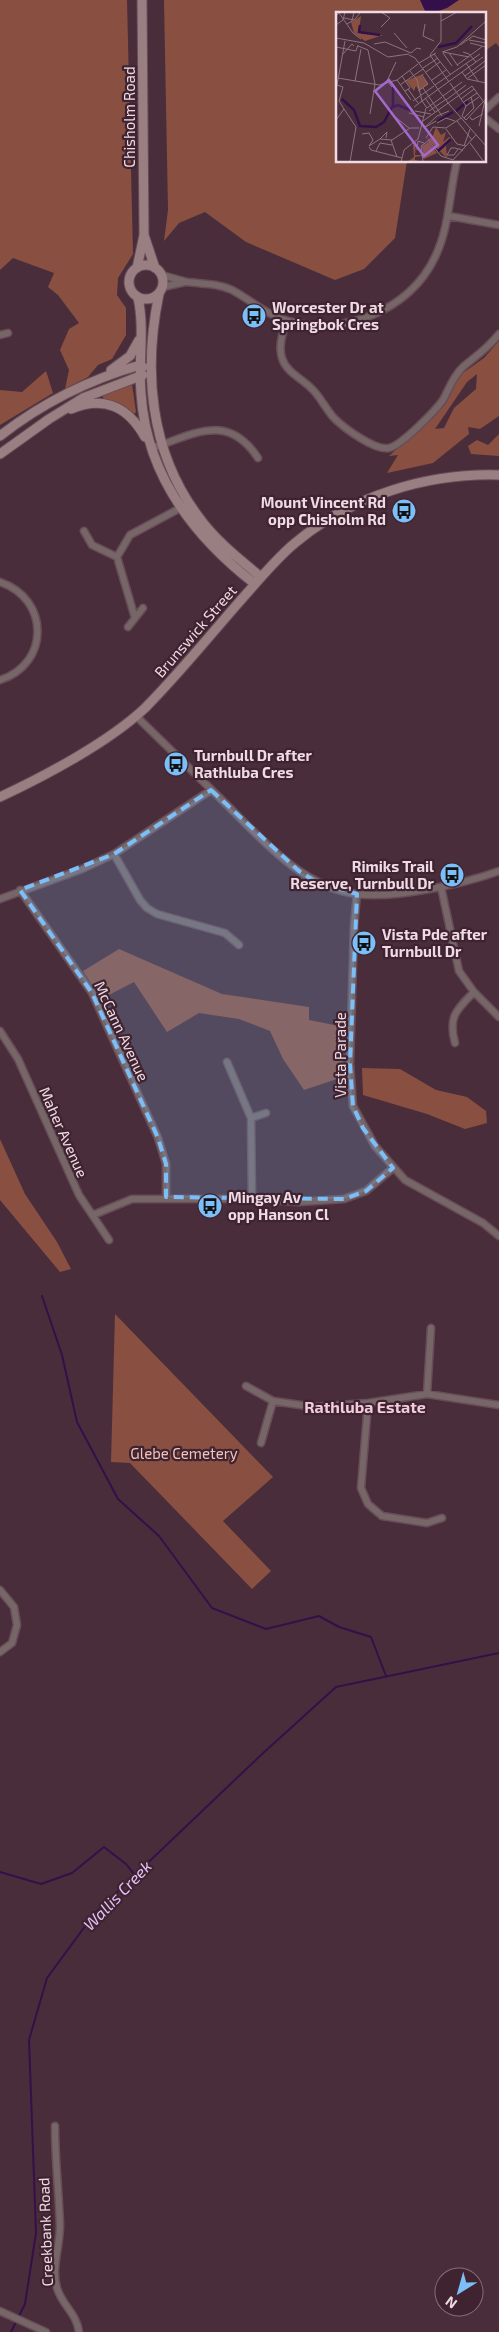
<svg xmlns="http://www.w3.org/2000/svg" width="499" height="2332" font-family="'Exo 2',sans-serif">
<style>
.green{fill:#895042;fill-rule:evenodd}
.water{fill:#34104a}
.lines{fill:none;stroke-linecap:round;stroke-linejoin:round}
.stream{stroke:#34104a;stroke-width:2}
.street-casing{stroke:#684c58;stroke-width:9}
.secondary-casing{stroke:#684c58;stroke-width:11}
.street{stroke:#766667;stroke-width:6}
.secondary{stroke:#997f81;stroke-width:9}
.marked{fill:#7bbef8;fill-opacity:0.2;stroke:#7bbef8;stroke-width:4;stroke-dasharray:10 6;stroke-linejoin:round}
.labels{text-anchor:middle;dominant-baseline:central;stroke-width:4.5;stroke-linejoin:round;paint-order:stroke}
.street-label{font-size:15px;fill:#efdbe3;stroke:#3f2330}
.poi-label{font-size:15px;font-weight:bold;fill:#efdbe3;stroke:#3f2330;text-anchor:start}
.park-label{font-size:15px;fill:#f0c4b8;stroke:#3f2330}
.neighbourhood-label{font-size:16px;font-weight:bold;fill:#f3ccdc;stroke:#3f2330}
.water-label{font-size:16px;font-style:italic;fill:#e0c3f9;stroke:#3f2330}
.inset-river{fill:none;stroke:#34104a;stroke-width:2.5}
.inset-road{fill:none;stroke:#8c737e;stroke-width:1}
.view{fill:#a469cc;fill-opacity:0.15;stroke:#a469cc;stroke-width:2.5}
.inset-edge{fill:none;stroke:#efdbe3;stroke-width:2.5}
</style>
<rect width="100%" height="100%" fill="#4a2d3a"/>
<path class="green" d="M0,0H127L133,254L118,278L117,295L126,308V335L112,359L98,365L88,377L65,389L69,370L60,350L69,329L79,323L58,295L48,287L54,273L13,258L0,270Z
M164,0H499V47L496,43L485,51V14H338V161H407L395,238L364,269L335,280L246,242L205,212L179,223L164,241L168,210Z
M499,341V416L480,429L468,427L469,434L433,463L387,473L398,455L389,456L441,408L460,375L484,358ZM477,374L476,389L454,408L444,428L435,429L467,382Z
M46,371L53,393L0,425V390L22,392Z
M132,384L136,412L133,415L105,401L101,393Z
M499,434V456L471,454L468,446L477,440L488,445Z
M119,949L222,994L309,1007V1020L344,1027L343,1077L304,1090L283,1059L270,1031L239,1019L199,1013L167,1032L134,982L101,999L83,971Z
M362,1068L400,1069L436,1090L467,1097L486,1111L487,1123L465,1129L427,1114L363,1095Z
M0,1139L25,1194L57,1242L71,1269L60,1272L0,1200Z
M115,1314L273,1477L223,1521L271,1571L252,1589L130,1463L111,1462Z"/>
<path class="water" d="M420,0H459L447,8L430,14L425,11Z"/>
<g class="lines">
<path class="stream" d="M42,1296L62,1355L77,1422L118,1499L159,1536L212,1608L266,1629L319,1616L339,1627L371,1637L386,1676
M0,1872L41,1884L72,1873L104,1847L126,1864L134,1874
M11,2332L25,2304L36,2233L29,2040L47,1978L94,1914L261,1755L336,1687L499,1653"/>
<defs>
<path id="street" d="M485,110L499,97
M485,118L499,129
M449,216L499,225
M162,275C170,277 179,280 187,282C203,284 217,283 232,290C251,300 266,315 288,321C343,336 410,311 435,257C450,226 449,193 457,161
M163,287L185,282
M286,321C283,333 278,346 282,358C286,372 301,378 311,388C320,396 325,408 334,418C344,428 375,451 389,448C402,445 435,411 443,400C449,389 453,376 463,367C477,355 486,350 499,334
M0,335L8,333
M152,448C193,435 227,411 258,458
M84,531L92,545L117,557L130,535L184,506
M117,557L135,618
M0,582C50,599 50,664 0,680
M128,627L143,608
M136,716C165,744 194,773 223,801C261,838 301,887 357,894C393,899 464,884 499,871
M114,854L140,900L147,908L157,914L225,933L239,945
M441,887L459,971L474,992L499,1017
M20,890L92,993L158,1138L166,1164V1197
M357,894L354,926L350,1064L353,1106L375,1146L405,1180L483,1223L499,1236
M0,899L82,869L114,854L211,790
M0,1031L18,1059L79,1195L109,1240
M455,1043C448,1017 456,1010 474,992
M227,1062L251,1118L252,1199
M251,1118L266,1113
M93,1215L132,1199H252L300,1202L344,1199L366,1191L393,1168
M246,1386L273,1401L314,1407L368,1403L427,1394L499,1405
M427,1394L431,1328
M368,1403L361,1488L368,1504L382,1516L427,1523L442,1518
M261,1443L273,1401
M0,1590L14,1607L17,1625L12,1643L0,1652
M55,2126C55,2160 59,2193 60,2226C60,2246 51,2269 57,2288C62,2305 77,2314 79,2332
M0,2311L46,2332"/>
<path id="secondary" d="M144,235L155,268
M129 282a17 17 0 1 1 34 0a17 17 0 1 1-34 0Z
M137,268L144,235L142,0
M159,294C143,371 150,452 198,516C215,540 239,559 261,577
M138,298C145,329 138,362 141,393C146,474 193,536 255,584
M111,370L130,356L139,340
M71,409C105,395 128,407 145,437
M0,436C42,403 88,380 140,365L143,367
M0,454L49,419L83,398L143,375
M0,797C45,776 109,742 145,708C181,672 214,630 248,592C263,575 278,557 295,543C351,496 427,473 499,475"/>
</defs>
<use href="#street" class="street-casing"/>
<use href="#secondary" class="secondary-casing"/>
<use href="#street" class="street"/>
<use href="#secondary" class="secondary"/>
</g>
<path class="marked" d="M211,790L299,871L315,881L357,894L350,1064L353,1106L363,1128L393,1168L366,1191L344,1199L166,1197V1164L158,1138L92,993L20,890L114,854Z"/>
<defs>
<symbol id="bus-disc" viewBox="-11 -11 22 22"><circle r="9.5" fill="#7bbef8" stroke="#3f2330"/><path d="M-5-6H5V4H4V6H2V4H-2V6H-4V4H-5ZM-3.5-4V0h7V-4ZM-3.5 1.2v1.5H-2V1.2ZM2 1.2v1.5H3.5V1.2Z" fill="#111"/></symbol>
</defs>
<g fill-rule="evenodd">
<use href="#bus-disc" x="240" y="302" width="28" height="28"/>
<use href="#bus-disc" x="390" y="497" width="28" height="28"/>
<use href="#bus-disc" x="162" y="750" width="28" height="28"/>
<use href="#bus-disc" x="438" y="861" width="28" height="28"/>
<use href="#bus-disc" x="350" y="929" width="28" height="28"/>
<use href="#bus-disc" x="196" y="1192" width="28" height="28"/>
</g>
<g class="labels">
<g class="street-label">
<text transform="translate(129 117) rotate(-90)">Chisholm Road</text>
<text transform="translate(195 631) rotate(-49)">Brunswick Street</text>
<text transform="translate(122 1031) rotate(65)">McCann Avenue</text>
<text transform="translate(340 1055) rotate(-90)">Vista Parade</text>
<text transform="translate(64 1132) rotate(66)">Maher Avenue</text>
<text transform="translate(45 2232) rotate(-92)">Creekbank Road</text>
</g>
<g class="poi-label">
<text x="272" y="307">Worcester Dr at<tspan x="272" dy="17">Springbok Cres</tspan></text>
<text x="386" y="502" text-anchor="end">Mount Vincent Rd<tspan x="386" dy="17">opp Chisholm Rd</tspan></text>
<text x="194" y="755">Turnbull Dr after<tspan x="194" dy="17">Rathluba Cres</tspan></text>
<text x="434" y="866" text-anchor="end">Rimiks Trail<tspan x="434" dy="17">Reserve, Turnbull Dr</tspan></text>
<text x="382" y="934">Vista Pde after<tspan x="382" dy="17">Turnbull Dr</tspan></text>
<text x="228" y="1197">Mingay Av<tspan x="228" dy="17">opp Hanson Cl</tspan></text>
</g>
<g class="park-label">
<text x="184" y="1453">Glebe Cemetery</text>
</g>
<g class="neighbourhood-label">
<text x="365" y="1406">Rathluba Estate</text>
</g>
<g class="water-label">
<text transform="translate(117 1895) rotate(-46)">Wallis Creek</text>
</g>
</g>
<g transform="translate(336 12)">
<rect width="150" height="150" fill="#4a2d3a"/>
<path d="M25,4L23,19L26,22L47,23L29,29L18,21L15,10ZM89,61L86,64L92,72L83,79L80,74L78,79L70,69ZM100,115L105,123L110,120L107,130L113,125L116,127L110,134L111,146L91,127L96,126ZM80,130L79,143H87L86,134L93,130L101,141L88,147L85,144L79,145V148L86,150H71L78,145L77,133Z" fill="#895042"/>
<path class="inset-river" d="M24,13L23,20L44,23M102,35L120,31L136,14M6,87L18,98L24,114L40,115L48,110L57,93V75M57,95L62,93L74,98M120,99L132,89M102,109L117,100M102,139L115,127"/>
<path class="inset-road" d="M45,0L54,6L45,15M0,4L3,1L17,21L25,27M8,6L18,8L25,0M105,9L121,0M11,12L16,9L18,0M89,12L87,24L98,29M0,13L7,8L9,0M58,21L71,36M0,26L28,31L52,45L73,42M133,28L150,31M134,31L150,35M38,32L49,30L75,41L81,36L85,37M124,33L137,24L150,28M22,34L32,38L39,72L34,102M0,35L20,39L22,33M106,40L121,35L150,9M107,40L133,45M127,40L133,42L140,50M107,41L116,54M113,41L122,54M7,42L16,32L18,34M98,42L114,62M73,43L79,46L112,91L150,134M94,43L105,29V0M94,43L113,70M83,51L100,41M130,51L142,69M121,53L147,34M87,56L102,46M74,59L81,68L86,89L78,95M90,60L104,50M126,60L147,45M126,60L131,67L150,71M66,64L74,76L69,79M129,64L149,49M2,66L43,73L61,68L82,52M132,66L150,53M61,68L75,88M96,68L110,58M19,69L25,37M114,71L130,94L126,104L130,108L147,90M64,73L87,57M99,73L144,42M56,75L51,69L60,50M87,76L106,104M72,77L82,91M82,79L92,72L86,63M107,84L126,70M89,86L99,100M125,87L138,77M110,88L130,73M77,89L98,74M128,90L141,81M130,94L143,85M91,96L106,85M91,96L86,89L126,60M8,97L20,115L14,150M79,99L95,102M93,99L109,88M73,101L88,105M58,104L73,116M134,105L136,108L147,102M128,106L138,96L135,85M0,108L8,97L3,89L7,75L1,73L9,29M87,109L136,74L150,93M100,109L88,116L101,104L113,99M121,109L136,128M101,111L110,106L119,109M143,114L150,84M110,116L125,106M110,117L121,132L130,134M26,122L33,121L37,128L33,134M90,126L97,115L110,116M44,127L51,120L50,126M55,128L61,145M92,128L105,144L117,148L140,123M134,131L148,150M33,134L44,127L56,128L74,116H83M128,134L134,117M33,135L35,138L66,146M122,137L118,143H111L115,136H119L122,137H124L127,139M81,138L82,129L88,131M40,139L44,131L56,133M65,150L68,138L82,127L90,96M87,150L85,134L92,129"/>
<path class="view" d="M53,68L102,133L88,144L39,79Z"/>
<rect width="150" height="150" class="inset-edge"/>
</g>
<g transform="translate(459 2292) rotate(217)"><circle r="24" fill="#3f2330" stroke="#856d78"/>
<path d="M0-4L9 19L0 12L-9 19Z" fill="#7bbef8"/>
<text y="-8" font-size="14" font-weight="bold" text-anchor="middle" fill="#efdbe3">N</text>
</g>
</svg>
